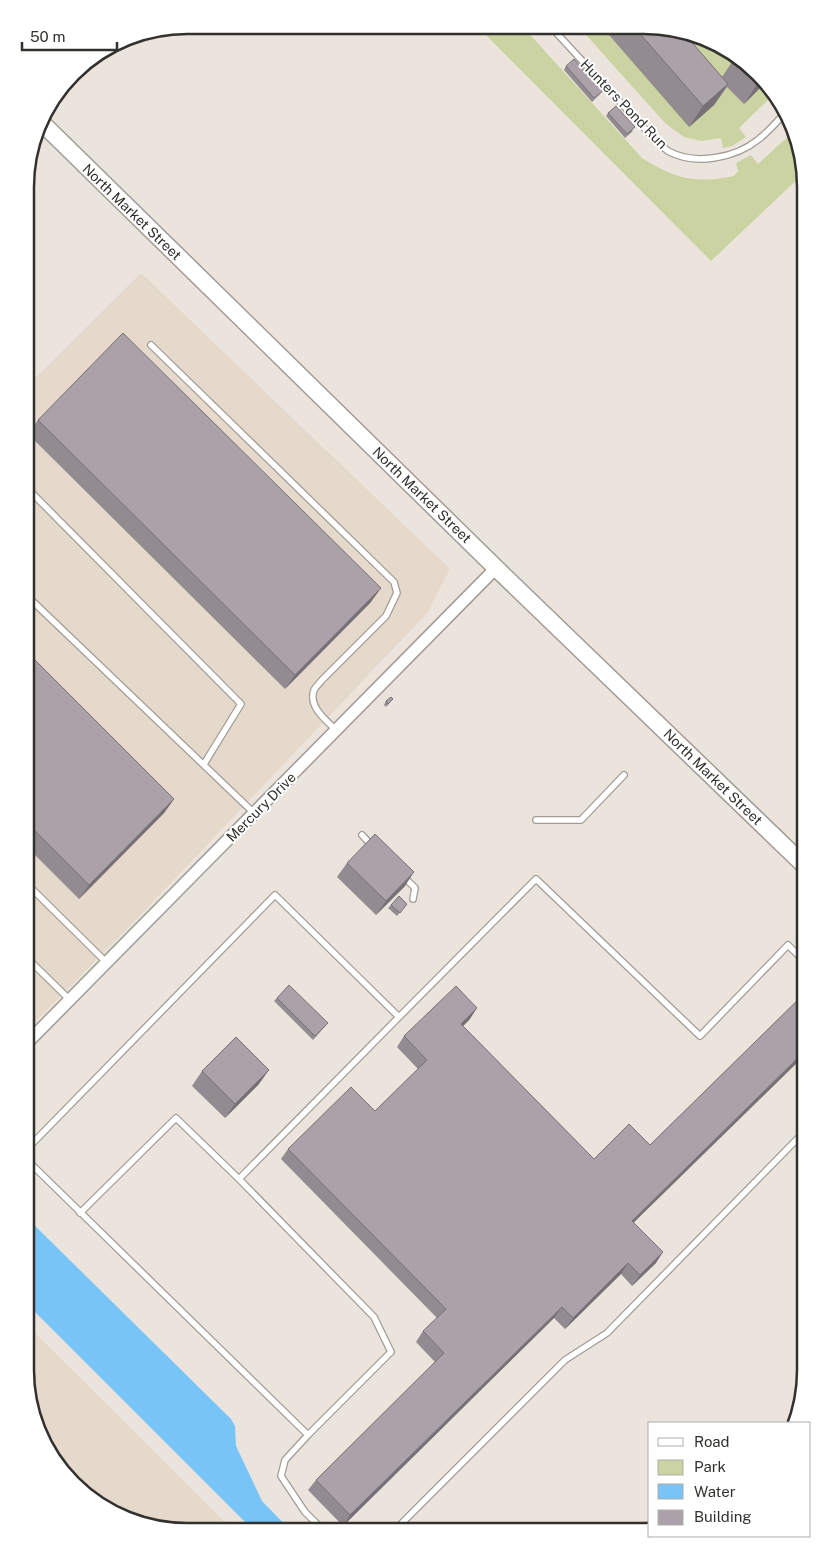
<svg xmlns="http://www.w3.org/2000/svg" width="831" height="1557" font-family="'Public Sans',sans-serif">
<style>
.built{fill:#e4d9cb}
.green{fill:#cad3a1}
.water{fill:#78c4f7}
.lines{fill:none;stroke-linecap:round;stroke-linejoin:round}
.lane-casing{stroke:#a19c95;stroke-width:8}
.street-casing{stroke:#a19c95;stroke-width:14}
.secondary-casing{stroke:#a19c95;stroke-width:19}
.lane{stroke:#fff;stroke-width:5.5}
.street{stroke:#fff;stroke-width:11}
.secondary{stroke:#fff;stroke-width:16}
.wall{fill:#928b90}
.shaded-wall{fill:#777176}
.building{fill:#aaa2a8;stroke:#777176}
.labels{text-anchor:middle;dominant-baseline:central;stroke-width:4;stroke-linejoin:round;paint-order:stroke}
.street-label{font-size:14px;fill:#33312e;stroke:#fff}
.rim{fill:none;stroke:#33312e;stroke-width:2.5}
</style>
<rect width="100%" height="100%" fill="#eae4dc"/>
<path class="built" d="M141,273L450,569L428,612L127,929L25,1032L26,387Z
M25,1323L234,1531H165L115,1515L80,1492L34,1423L25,1371Z"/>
<path class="green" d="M478,27H523L642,158C675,179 695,184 734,176L738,171L736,163L751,155L758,164L795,130L797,134L804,173L711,261Z
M579,27L676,28L751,65L772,96L739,128L746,137L732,146L723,148L721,138L702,141L684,137L674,130L665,123Z"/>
<path class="water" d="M25,1216L231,1419L235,1426L236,1446L262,1501L291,1531H254L25,1302Z"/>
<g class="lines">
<defs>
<path id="lane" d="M551,27L656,141C660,144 664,148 668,151C695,166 736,158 759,139C768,132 776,123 784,114
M151,345L394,582L397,593L386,616L322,680C320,683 316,686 314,690C308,707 326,720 337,731
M26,487L241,704L204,764
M26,595L254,813
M536,820H581L624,775
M362,835L372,846
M404,877L415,888L413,899
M26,883L107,963
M25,956L70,1000
M25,1151L275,895L399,1017L536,879L700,1036L788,945L806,963
M25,1158L308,1435L285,1460L281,1476L305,1512L324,1531
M80,1213L176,1118L239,1179
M308,1435L391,1352L374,1317L239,1179L399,1017
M394,1531L565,1360L607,1333L806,1130"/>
<path id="street" d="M25,1045L496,568"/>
<path id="secondary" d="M40,121L496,568L806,867"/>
</defs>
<use href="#lane" class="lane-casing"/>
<use href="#street" class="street-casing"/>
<use href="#secondary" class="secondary-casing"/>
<use href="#lane" class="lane"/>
<use href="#street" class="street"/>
<use href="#secondary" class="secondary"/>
</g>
<path class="wall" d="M603,28H676L722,77L734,59L751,65L764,84L744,104L727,87L714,105L689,127Z
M566,66L600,94L592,102L564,70Z
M608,113L633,131L625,138L606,116Z
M788,120L796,132L793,135L783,125Z
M38,420L371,602L285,689L28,434Z
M26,651L174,799L164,813L79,899L26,846Z
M393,699L386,707L384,705L386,701Z
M347,863L405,886L376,915L337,877Z
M407,904L397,916L388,908L391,905Z
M806,992V1054L634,1222L656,1263L632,1286L621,1274L565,1329L554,1318L343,1526L308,1490L316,1480L435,1362L416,1342L423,1331L437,1318L281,1159L288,1149L375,1111L418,1069L397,1047L404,1036L470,1019L463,1026L594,1159L650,1145Z
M277,998L328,1023L313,1040L274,1001Z
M202,1071L259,1084L225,1118L192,1086Z"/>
<path class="shaded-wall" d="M761,80L764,84L744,104L758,83Z
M728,84L714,105L689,127L703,106Z
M381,588L371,602L285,689L295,675Z
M174,799L164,813L79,899L89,885Z
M414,872L405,886L376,915L386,901Z
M477,1008L470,1019L454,1035L461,1024Z
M806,1050V1054L625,1231L632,1221Z
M269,1070L259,1084L225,1118L235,1104Z
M663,1252L656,1263L632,1286L640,1275Z
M628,1263L621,1274L565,1329L573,1318Z
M562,1307L554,1318L343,1526L350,1515Z"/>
<path class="building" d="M635,28H676L682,31L728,84L703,106Z
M736,58L751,65L761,80L758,83L734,59Z
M574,59L603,91L594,98L566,66Z
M616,106L635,127L627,134L608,113Z
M788,120L795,132L786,122Z
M123,333L381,588L295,675L38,420Z
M26,651L174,799L89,885L26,822Z
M391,697L393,699L388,704L386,701Z
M375,834L414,872L386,901L347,863Z
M399,896L407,904L400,913L391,905Z
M289,985L328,1023L315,1036L277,998Z
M456,986L477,1008L461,1024L594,1159L629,1124L650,1145L806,992V1050L632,1221L663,1252L640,1275L628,1263L573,1318L562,1307L350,1515L316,1480L444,1353L423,1331L446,1309L288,1149L351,1087L375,1111L427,1060L404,1036Z
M236,1037L269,1070L235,1104L202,1071Z"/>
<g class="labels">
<g class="street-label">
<text transform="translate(624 104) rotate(46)">Hunters Pond Run</text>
<text transform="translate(132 212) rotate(44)">North Market Street</text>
<text transform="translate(422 495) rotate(44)">North Market Street</text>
<text transform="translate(713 777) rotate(44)">North Market Street</text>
<text transform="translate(261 807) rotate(-45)">Mercury Drive</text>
</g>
</g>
<path d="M0 0H831V1557H0ZM187 34H644A153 153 0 0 1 797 187V1370A153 153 0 0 1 644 1523H187A153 153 0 0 1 34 1370V187A153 153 0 0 1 187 34Z" fill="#fff" fill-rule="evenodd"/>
<path class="rim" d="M187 34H644A153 153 0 0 1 797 187V1370A153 153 0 0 1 644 1523H187A153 153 0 0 1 34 1370V187A153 153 0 0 1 187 34Z"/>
<rect x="648" y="1422" width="162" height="115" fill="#ffffff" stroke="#adadab"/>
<rect x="658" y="1438" width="25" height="8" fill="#ffffff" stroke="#adadab"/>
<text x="694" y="1447" font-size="15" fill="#33312e">Road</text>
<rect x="658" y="1460" width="25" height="15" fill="#cad3a1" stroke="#adadab"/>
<text x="694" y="1472" font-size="15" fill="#33312e">Park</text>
<rect x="658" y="1484" width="25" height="15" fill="#78c4f7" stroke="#adadab"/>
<text x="694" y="1497" font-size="15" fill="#33312e">Water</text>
<rect x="658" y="1510" width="25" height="15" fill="#aaa2a8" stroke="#adadab"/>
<text x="694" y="1522" font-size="15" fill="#33312e">Building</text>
<path d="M22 42v8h95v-8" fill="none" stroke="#33312e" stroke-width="2.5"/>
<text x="30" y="42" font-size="15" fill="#33312e" stroke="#ffffff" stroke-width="4" paint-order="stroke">50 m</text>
</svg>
